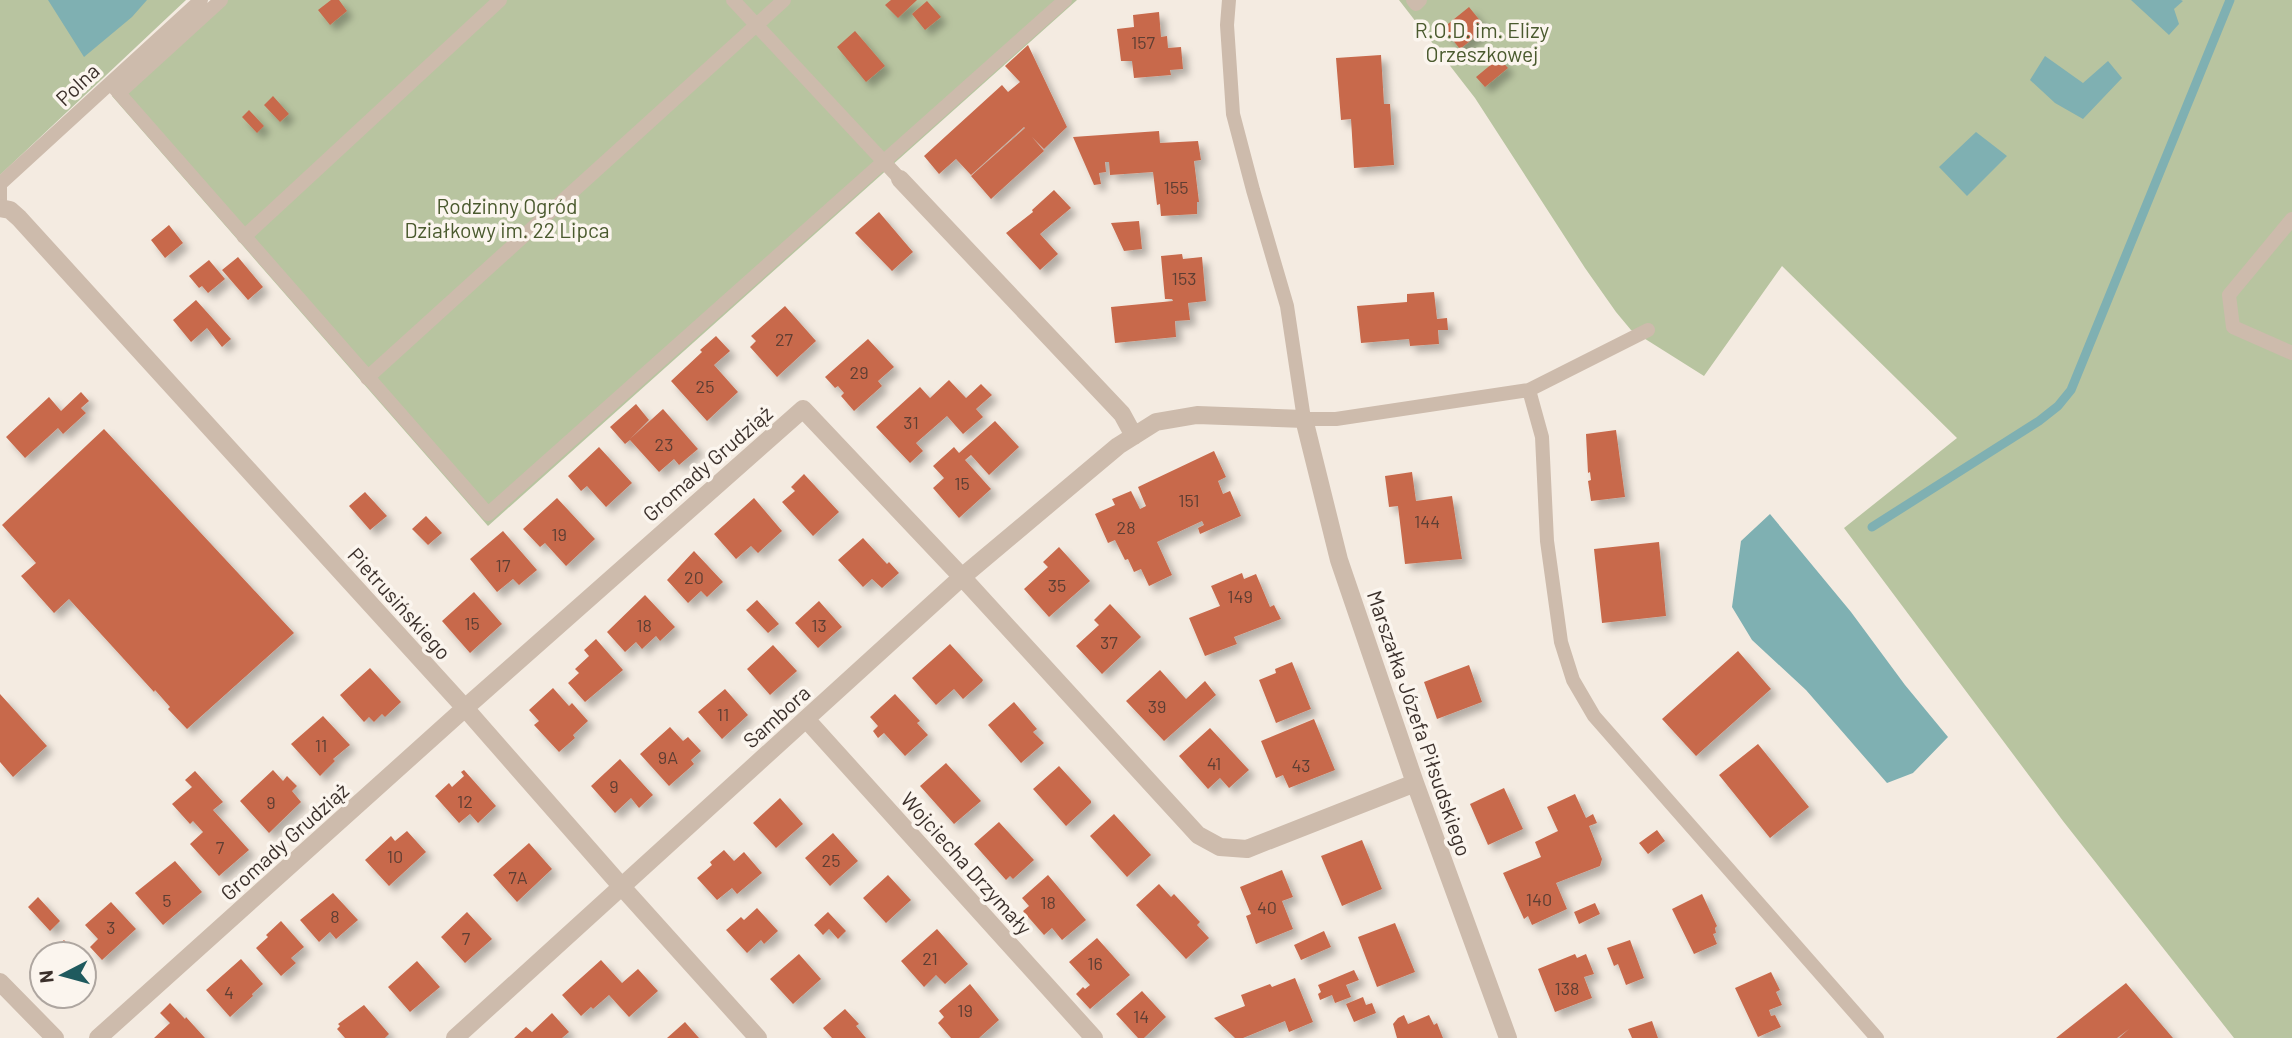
<svg xmlns="http://www.w3.org/2000/svg" width="2292" height="1038" font-family="Barlow,sans-serif">
<style>
.green{fill:#b8c4a0}
.water{fill:#7fb0b2}
.lines{fill:none;stroke-linecap:round;stroke-linejoin:round}
.stream{stroke:#7fb0b2;stroke-width:9}
.building{fill:#c8694b;filter:url(#shadow)}
.service{stroke:#cdbbac;stroke-width:14}
.minor{stroke:#cdbbac;stroke-width:18}
.labels{text-anchor:middle;dominant-baseline:central;stroke-width:7;stroke-linejoin:round;paint-order:stroke}
.number-label{font-size:18px;fill:#5e3e33}
.park-label{font-size:21px;fill:#4a5a2e;stroke:#fbf5ee}
.street-label{font-size:21px;fill:#3b302b;stroke:#fbf5ee}
</style>
<defs>
<filter id="shadow"><feDropShadow dx="6" dy="6" stdDeviation="3.5" flood-color="#0004"/></filter>
</defs>
<rect width="100%" height="100%" fill="#f4ebe1"/>
<path class="green" d="M0,0H186L0,175Z
M212,0H1077L488,526L112,96L115,87Z
M1399,0H2292V1038H2234L2063,821L1844,528L1957,438L1782,266L1704,376L1631,330L1616,312L1585,268L1475,98Z"/>
<path class="water" d="M48,0H147L132,17L84,57Z
M2131,0H2181L2183,1L2174,9L2179,24L2169,35Z
M2045,56L2083,83L2108,61L2122,78L2083,119L2055,103L2030,80Z
M1976,132L2007,156L1967,196L1939,167Z
M1770,514L1851,612L1905,685L1948,737L1913,773L1887,783L1806,690L1752,640L1732,607L1741,541Z"/>
<g class="lines">
<path class="stream" d="M1872,527L2039,421L2058,406L2071,390L2230,0"/>
</g>
<path class="building" d="M331,0H339L347,11L330,25L318,10Z
M891,0H917L898,18L885,5Z
M927,1L941,17L925,30L912,14Z
M1469,7L1486,28L1460,49L1443,28Z
M1159,12L1161,37L1167,36L1168,48L1181,47L1183,69L1170,70L1171,75L1134,78L1132,61H1121L1117,29L1134,27L1133,15Z
M855,31L885,66L866,82L837,47Z
M1028,45L1067,127L1044,149L1032,137L1044,151L991,199L971,176L1025,128L1024,127L971,175L956,159L939,174L924,156L1002,85L1008,92L1020,82L1005,66Z
M1381,55L1384,104H1390L1394,165L1354,168L1351,119L1341,120L1336,58Z
M1499,58L1508,68L1485,87L1476,77Z
M273,96L289,114L280,122L264,105Z
M249,110L264,126L257,133L242,117Z
M1159,131L1160,143L1198,141L1201,160L1194,161L1199,202H1197V214L1161,216L1160,204L1157,205L1153,172L1110,175L1109,162H1105L1106,172L1099,173L1101,184L1094,185L1073,137Z
M1054,190L1071,208L1040,234L1058,254L1040,270L1006,233L1033,212L1032,210Z
M879,212L913,252L892,271L855,233Z
M1139,221L1142,249L1124,251L1111,223Z
M169,225L183,243L165,258L151,240Z
M1182,254L1183,259L1202,257L1206,301L1188,303L1190,320L1175,321L1176,337L1115,343L1111,307L1173,301L1172,299H1165L1161,256Z
M238,257L263,287L248,300L222,270Z
M209,260L225,279L208,293L202,286L199,288L189,276Z
M1434,292L1437,319L1447,318L1448,330H1438L1439,344L1410,346L1409,339L1361,343L1357,306L1407,302V294Z
M196,300L231,339L222,347L207,328L191,342L173,320Z
M785,306L816,341L777,377L750,347L756,341L751,336Z
M716,336L730,351L714,365L738,392L707,421L671,381L702,352L700,350Z
M868,339L894,367L878,381L882,386L854,411L841,396L844,393L838,386L835,388L825,377Z
M949,380L966,398L981,384L992,395L976,409L983,417L963,434L947,416L916,443L923,451L910,463L876,427L920,387L930,398Z
M81,392L89,401L81,408L86,413L63,434L58,428L25,458L6,437L49,397L61,411Z
M636,404L649,420L630,439L663,409L698,449L679,465L674,459L659,472L630,440L625,444L610,427Z
M995,421L1019,447L989,475L971,455L965,460L991,489L959,518L933,488L944,478L933,466L954,447L959,453Z
M104,429L294,633L187,729L168,709L170,707L155,690L154,692L69,599L54,613L21,576L36,563L2,525Z
M1616,430L1625,497L1591,501L1588,481L1591,480L1590,472L1588,473L1586,434Z
M599,447L632,483L606,507L587,486L581,491L568,476Z
M1214,451L1226,477L1218,481L1223,494L1230,491L1241,516L1200,534L1198,528L1204,525L1202,521L1157,542L1172,575L1149,586L1141,569L1134,572L1128,559L1125,560L1115,540L1108,543L1095,514L1115,505L1112,499L1131,491L1140,509L1146,506L1138,487Z
M1412,472L1416,501L1452,496L1462,559L1405,564L1398,506L1389,507L1385,476Z
M804,474L839,512L813,536L782,502L795,491L791,487Z
M365,492L387,516L370,530L349,506Z
M557,498L595,539L566,566L545,543L540,547L523,529Z
M754,498L782,531L758,553L751,546L736,559L714,534Z
M426,516L442,533L428,545L412,529Z
M503,531L537,570L519,585L513,579L497,592L470,559Z
M863,538L887,564L889,562L899,573L882,588L872,579L863,587L838,560Z
M1659,542L1666,616L1602,623L1594,549Z
M1059,547L1090,581L1049,617L1024,589L1048,567L1043,562Z
M694,551L723,582L707,597L701,591L688,603L667,580Z
M1242,573L1244,579L1256,574L1270,607L1274,605L1281,619L1234,637L1237,644L1205,656L1189,618L1220,606L1211,586Z
M474,592L502,624L470,653L442,621Z
M645,595L675,627L660,641L656,636L642,649L636,642L625,652L607,632Z
M757,600L779,624L768,633L746,610Z
M819,601L842,627L818,648L795,623Z
M1110,604L1141,637L1102,674L1076,646L1099,625L1094,620Z
M596,639L623,670L585,702L568,683L579,673L575,669L589,656L584,650Z
M950,644L983,680L982,682L963,699L954,689L936,705L912,678Z
M773,645L797,671L770,695L747,669Z
M1738,651L1771,689L1696,756L1662,719Z
M1292,662L1311,709L1276,723L1259,680L1276,673L1275,669Z
M1469,665L1482,702L1437,719L1424,682Z
M370,668L401,702L385,717L382,714L374,722L369,717L364,722L340,695Z
M1160,670L1186,699L1205,681L1216,695L1164,741L1126,701Z
M553,688L569,706L572,703L588,721L573,735L575,738L559,752L534,725L539,721L529,710Z
M725,689L748,715L722,739L698,712Z
M0,694L47,746L13,777L0,762Z
M895,694L920,721L917,723L928,735L905,756L884,733L878,738L873,731L878,726L870,717Z
M1014,702L1037,729L1033,732L1044,743L1021,763L988,725Z
M323,716L350,745L333,759L335,761L320,776L291,744Z
M1314,719L1335,770L1289,788L1283,775L1276,778L1261,741Z
M670,727L683,741L688,737L701,751L691,760L694,764L669,786L640,754Z
M1210,728L1249,770L1229,788L1220,778L1208,789L1179,756Z
M1758,744L1809,807L1770,838L1719,775Z
M620,759L653,795L639,808L631,798L615,813L591,786Z
M946,763L981,801L954,824L920,786Z
M1059,766L1091,801V803L1066,826L1033,789Z
M273,770L283,781L287,776L297,786L292,791L301,802L269,833L240,801Z
M464,770L496,806L478,823L470,814L459,823L435,796L449,783L452,787L464,776L461,772Z
M195,771L223,802L213,810L249,850L219,876L190,844L203,832L193,821L190,824L172,804L192,787L185,780Z
M1504,788L1523,829L1488,845L1470,804Z
M1575,794L1586,818L1593,814L1597,823L1589,826L1602,859L1600,866L1556,883L1567,909L1532,925L1528,916L1524,919L1503,873L1541,857L1535,842L1558,831L1547,807Z
M780,798L803,824L776,848L753,823Z
M1114,814L1151,855L1127,877L1090,836Z
M999,822L1034,860L1013,879L1010,876L1006,880L974,844Z
M1657,830L1665,841L1648,854L1639,843Z
M407,831L426,852L389,886L365,860L391,836L395,841Z
M833,833L858,861L830,886L805,858Z
M1362,840L1382,889L1342,906L1321,856Z
M529,843L552,869L517,902L493,875Z
M724,850L734,861L744,852L762,873L737,894L732,888L717,900L697,878L712,865L710,862Z
M175,861L202,892L163,925L135,893Z
M1282,870L1293,897L1282,901L1293,929L1256,944L1246,916L1251,914L1240,887Z
M888,875L911,900L886,923L863,898Z
M1048,875L1086,920L1062,940L1052,928L1044,935L1023,911L1029,906L1022,898Z
M1159,884L1171,897L1174,894L1200,922L1197,925L1209,938L1186,959L1136,905Z
M333,893L358,920L336,939L330,932L319,942L300,920Z
M1702,894L1717,926L1715,928L1716,933L1713,934L1717,944L1694,954L1672,909Z
M38,897L60,921L50,931L28,907Z
M111,902L136,929L102,960L90,947L98,939L85,925Z
M1595,903L1600,914L1579,924L1574,912Z
M757,908L778,931L764,944L761,940L747,953L726,930L741,917L744,920Z
M467,912L492,939L465,963L441,937Z
M828,912L846,931L838,939L829,929L823,935L814,925Z
M281,921L304,947L291,958L296,963L281,976L256,948L268,937L266,935Z
M1395,923L1415,972L1377,987L1358,937Z
M937,929L968,964L945,984L936,975L924,987L901,961Z
M1324,931L1331,947L1301,960L1294,945Z
M1097,938L1130,975L1090,1009L1076,994L1083,987L1085,989L1090,985L1069,962Z
M64,940L76,954H48Z
M1630,940L1644,978L1626,985L1618,964L1614,966L1607,948Z
M799,954L821,979L793,1004L770,979Z
M1575,954L1577,958L1586,954L1594,974L1584,977L1592,998L1555,1012L1538,969Z
M241,959L263,984L252,994L253,996L230,1017L206,990Z
M601,960L622,983L638,969L658,991L629,1017L609,995L593,1009L591,1007L581,1016L562,995Z
M417,961L440,987L410,1012L388,987Z
M1354,970L1359,980L1346,985L1351,997L1335,1003L1332,995L1320,1000L1318,994L1321,992L1318,985Z
M1771,972L1780,990L1776,992L1782,1005L1769,1010L1771,1016L1775,1015L1781,1027L1758,1037L1735,988Z
M1295,978L1313,1022L1289,1032L1285,1021L1243,1038H1235L1214,1018L1245,1006L1241,995L1270,984L1272,987Z
M2126,983L2173,1038H2119L2129,1029L2117,1038H2056Z
M970,984L999,1020L979,1038H951L938,1023L944,1017L939,1011Z
M1142,991L1166,1017L1144,1038H1138L1116,1014Z
M1363,997L1366,1005L1372,1003L1376,1013L1354,1022L1346,1004Z
M170,1003L185,1019L186,1017L205,1038H154L170,1023L160,1013Z
M364,1005L389,1034L385,1038H345L337,1029L340,1026L338,1024Z
M845,1009L859,1024L856,1026L866,1038H832L823,1028Z
M552,1013L569,1032L562,1038H514L526,1027L532,1032Z
M1404,1015L1408,1024L1429,1015L1434,1025L1437,1023L1443,1038H1397L1393,1024L1398,1018Z
M1652,1021L1658,1038H1632L1628,1029Z
M685,1022L699,1038H667Z"/>
<g class="lines">
<path class="service" d="M733,0L900,179
M1229,0L1227,25L1233,114L1253,190L1287,306L1304,419H1336L1529,390L1648,330
M1413,0L1416,4L1420,0
M111,84L488,514L1065,0
M119,93L221,0
M0,208V184L201,0
M2292,219L2229,295L2233,327L2292,353
M244,237L500,0
M367,378L784,0
M1529,390L1542,437L1547,541L1561,642L1573,680L1594,716L1877,1038"/>
<path class="minor" d="M900,179L1122,414L1134,436
M0,208L10,210L19,218L465,708L622,887L758,1038
M806,719L1094,1038
M0,982L55,1038
M98,1038L465,708L803,409L962,577L1198,835L1220,847L1247,849L1415,783
M455,1038L962,577L1118,446L1156,422L1197,415L1304,419L1339,560L1415,783L1508,1038"/>
</g>
<g class="labels">
<g class="number-label">
<text x="1143" y="42">157</text>
<text x="1176" y="187">155</text>
<text x="1184" y="278">153</text>
<text x="784" y="339">27</text>
<text x="859" y="372">29</text>
<text x="705" y="386">25</text>
<text x="911" y="422">31</text>
<text x="664" y="444">23</text>
<text x="962" y="483">15</text>
<text x="1189" y="500">151</text>
<text x="1427" y="521">144</text>
<text x="1126" y="527">28</text>
<text x="559" y="534">19</text>
<text x="503" y="565">17</text>
<text x="694" y="577">20</text>
<text x="1057" y="585">35</text>
<text x="1240" y="596">149</text>
<text x="472" y="623">15</text>
<text x="644" y="625">18</text>
<text x="819" y="625">13</text>
<text x="1109" y="642">37</text>
<text x="1157" y="706">39</text>
<text x="723" y="714">11</text>
<text x="321" y="745">11</text>
<text x="668" y="757">9A</text>
<text x="1214" y="763">41</text>
<text x="1301" y="765">43</text>
<text x="614" y="786">9</text>
<text x="465" y="801">12</text>
<text x="271" y="802">9</text>
<text x="220" y="847">7</text>
<text x="395" y="856">10</text>
<text x="831" y="860">25</text>
<text x="518" y="877">7A</text>
<text x="1539" y="899">140</text>
<text x="167" y="900">5</text>
<text x="1048" y="902">18</text>
<text x="1267" y="907">40</text>
<text x="335" y="916">8</text>
<text x="111" y="927">3</text>
<text x="466" y="938">7</text>
<text x="930" y="958">21</text>
<text x="1095" y="963">16</text>
<text x="1567" y="988">138</text>
<text x="229" y="992">4</text>
<text x="965" y="1010">19</text>
<text x="1141" y="1016">14</text>
</g>
<g class="park-label">
<text x="1482" y="29">R.O.D. im. Elizy<tspan x="1482" dy="24">Orzeszkowej</tspan></text>
<text x="507" y="205">Rodzinny Ogród<tspan x="507" dy="24">Działkowy im. 22 Lipca</tspan></text>
</g>
<g class="street-label">
<text transform="translate(77 84) rotate(-43)">Polna</text>
<text transform="translate(707 463) rotate(-41)">Gromady Grudziąż</text>
<text transform="translate(400 603) rotate(48)">Pietrusińskiego</text>
<text transform="translate(776 716) rotate(-42)">Sambora</text>
<text transform="translate(1420 723) rotate(71)">Marszałka Józefa Piłsudskiego</text>
<text transform="translate(284 841) rotate(-42)">Gromady Grudziąż</text>
<text transform="translate(967 863) rotate(48)">Wojciecha Drzymały</text>
</g>
</g>
<g transform="translate(63 975) rotate(264)"><circle r="33" fill="#fbf5ee" stroke="#aea6a0" stroke-width="2"/>
<path d="M0-5L12 26L0 18L-12 26Z" fill="#1f5a5e"/>
<text y="-10" font-size="19" font-weight="bold" text-anchor="middle" fill="#3b302b">N</text>
</g>
</svg>
